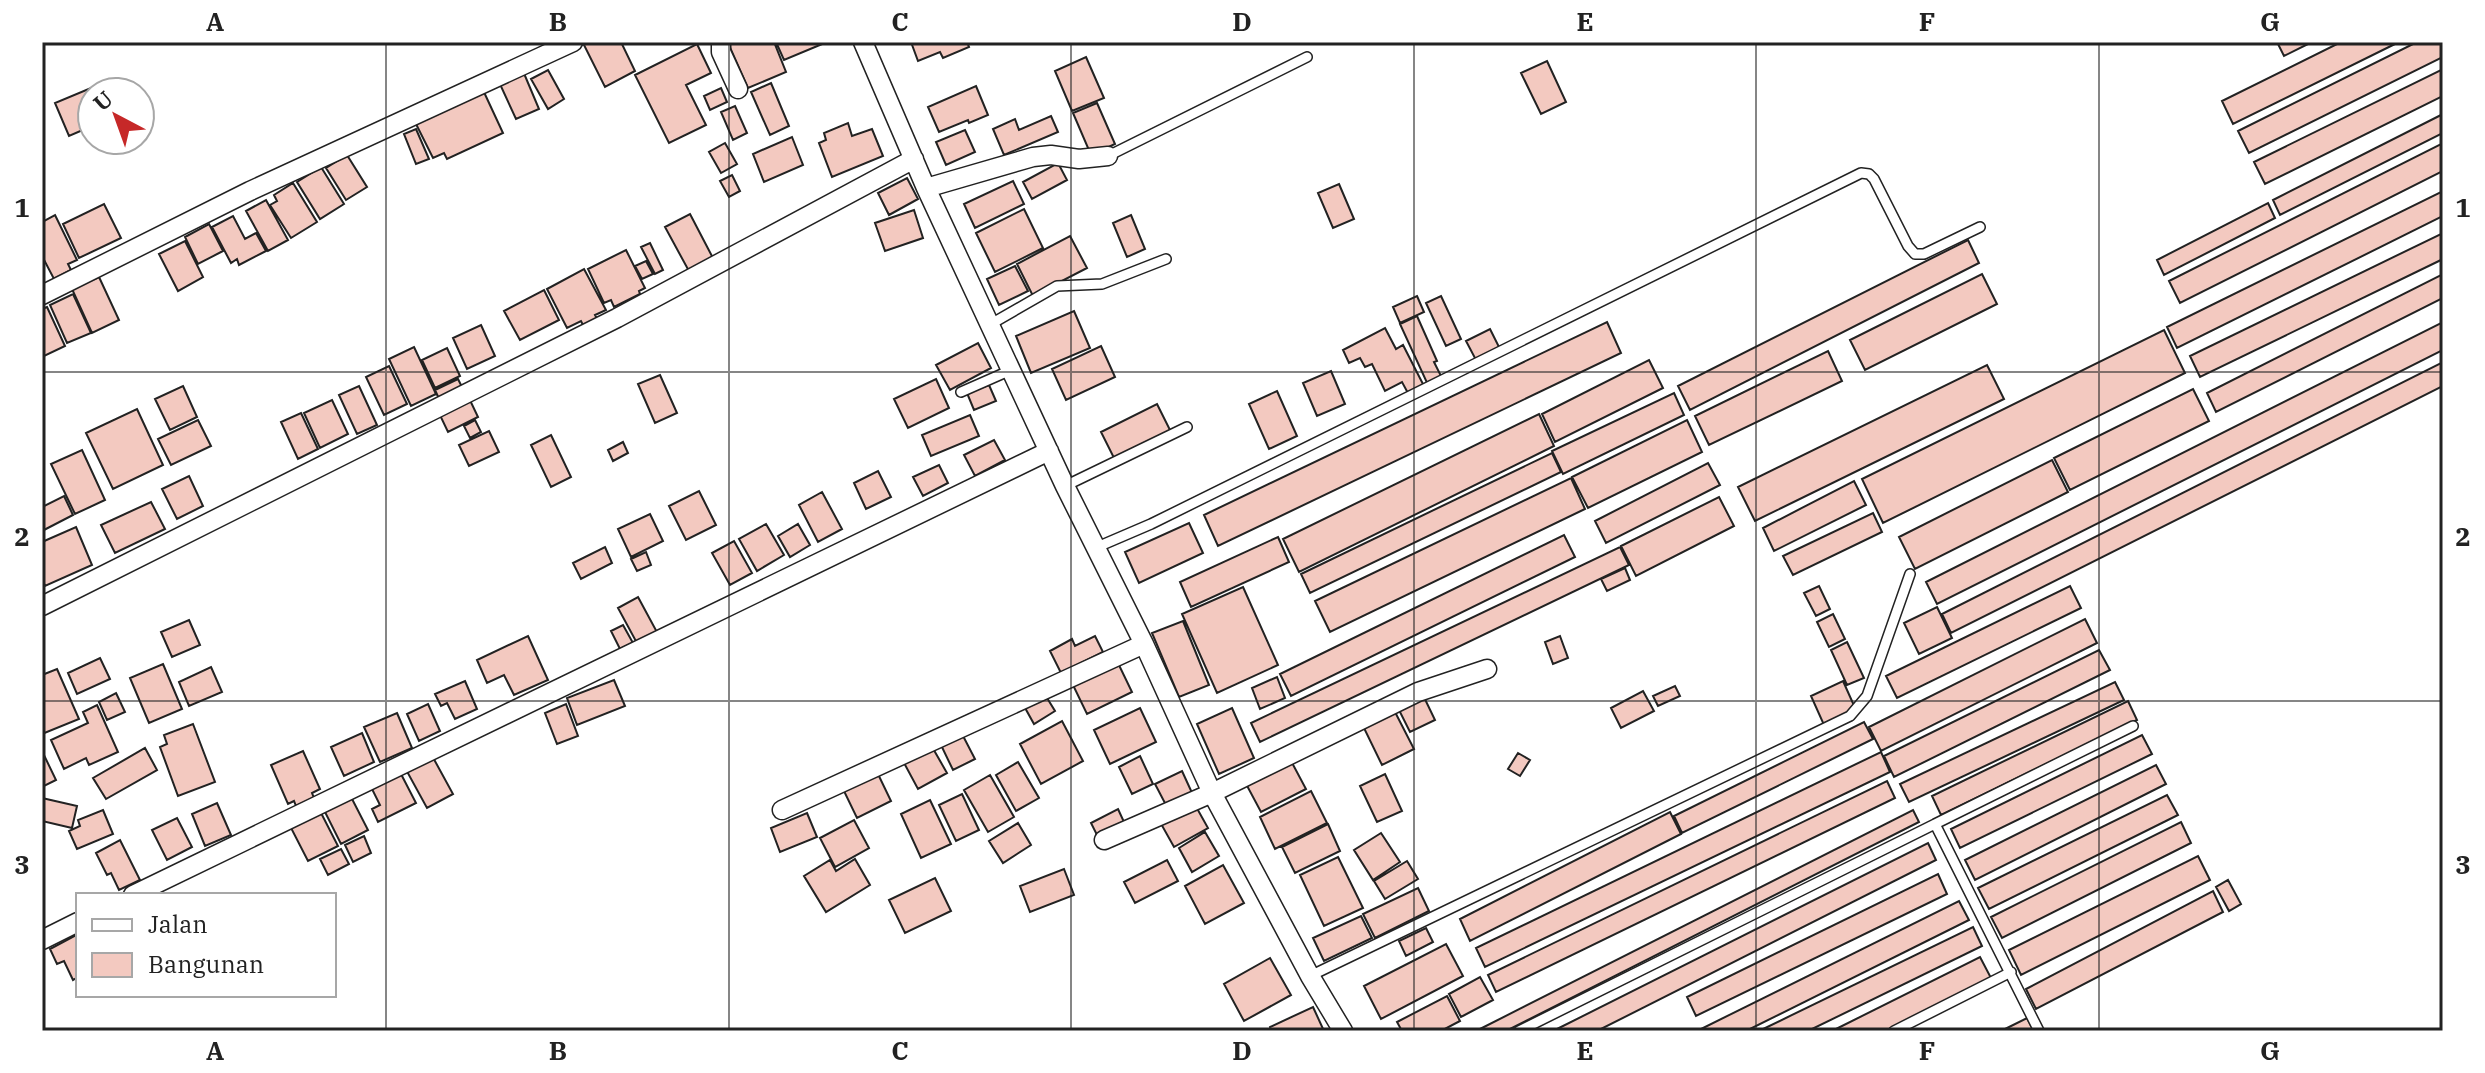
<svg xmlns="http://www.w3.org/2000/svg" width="2485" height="1073" font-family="'IBM Plex Serif',serif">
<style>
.building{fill:#f3c9c0;stroke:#222;stroke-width:2}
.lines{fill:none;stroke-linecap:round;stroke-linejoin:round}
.lane-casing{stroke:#222;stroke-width:12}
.street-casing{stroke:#222;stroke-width:21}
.lane{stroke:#fff;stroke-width:9}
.street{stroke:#fff;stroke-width:18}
.grid{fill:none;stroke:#222;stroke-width:2;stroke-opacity:0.55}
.neatline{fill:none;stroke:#222;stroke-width:3}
.grid-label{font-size:26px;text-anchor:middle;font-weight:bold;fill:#222}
</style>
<rect width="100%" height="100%" fill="#fff"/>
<path class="building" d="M590,42H621L635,71L605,87L584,45Z
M731,42H774L786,72L748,88L728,43Z
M776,42H827L784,60Z
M911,42H967L969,47L943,58L940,52L918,61Z
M2277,42H2312L2284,56Z
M2341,42H2399L2233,124L2222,101Z
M2417,42H2443V57L2249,153L2238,131Z
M697,44L711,73L686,85L706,125L669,143L635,75Z
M1086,57L1104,98L1072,111L1055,71Z
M1547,61L1566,102L1541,114L1521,73Z
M2443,69V96L2265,184L2254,162Z
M548,70L564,99L548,109L531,79Z
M523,71L539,109L516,119L499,82Z
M771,83L789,126L770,135L751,92Z
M976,86L988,115L969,123L968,120L939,132L928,107Z
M91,88L92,126L69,136L55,103Z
M721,88L727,102L710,110L704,96Z
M483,90L503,133L447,159L444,153L433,158L415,122Z
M1097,103L1115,144L1091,155L1073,113Z
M735,106L747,133L733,140L721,112Z
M2443,114V133L2280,215L2273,200Z
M1051,116L1058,132L1004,155L993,129L1015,119L1019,130Z
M848,123L852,136L872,129L883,156L832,177L819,143L826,140L824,133Z
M416,129L429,159L416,164L404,134Z
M965,130L975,152L946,165L936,142Z
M792,137L803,165L764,182L753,154Z
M725,143L737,164L721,173L709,152Z
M2443,143V171L2180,303L2169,281Z
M347,155L367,187L346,200L326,168Z
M1058,163L1067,180L1032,199L1023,182Z
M321,167L344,204L320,219L297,182Z
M732,175L740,191L729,197L720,181Z
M907,178L918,199L889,215L878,193Z
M1013,181L1024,204L975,228L964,204Z
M293,183L317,222L291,238L270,205L277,201L274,195Z
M1339,184L1354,219L1333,228L1318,193Z
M2443,191V216L2177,348L2167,327Z
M266,200L288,240L268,251L246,211Z
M2268,203L2275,218L2164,275L2157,260Z
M104,204L121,238L79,258L63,224Z
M1024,209L1043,248L995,272L976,233Z
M914,210L923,238L885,251L875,223Z
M690,214L714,260L690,273L665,227Z
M55,215L77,260L68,264L71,270L54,279L42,256V222Z
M1131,215L1145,249L1127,257L1113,223Z
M233,216L245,239L256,233L266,251L239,265L237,259L231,263L212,227Z
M209,224L223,251L198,264L185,237Z
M2443,233V259L2200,377L2190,356Z
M1070,236L1087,268L1033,296L1017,264Z
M1968,240L1979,263L1690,410L1678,386Z
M185,241L203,277L178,291L159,254Z
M650,243L663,270L655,274L641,247Z
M626,250L645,288L639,291L640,294L614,307L611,300L604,303L588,269Z
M646,261L653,274L642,279L635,266Z
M1015,266L1028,291L999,305L987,279Z
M584,269L606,310L595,315L599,322L585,329L581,321L567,328L547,289Z
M1982,274L1997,304L1865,370L1850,340Z
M2443,274V298L2216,412L2207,393Z
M99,277L119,320L92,333L72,289Z
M544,290L559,320L520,340L504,311Z
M73,294L91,333L67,343L50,305Z
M1417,296L1424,312L1400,323L1393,307Z
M1441,296L1461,339L1446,346L1426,303Z
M47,307L65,346L42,357V309Z
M1074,311L1090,348L1031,373L1016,336Z
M1417,316L1437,361L1434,362L1442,378L1428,385L1400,324Z
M1607,322L1621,353L1218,546L1204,515Z
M2443,322V350L1937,604L1926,582Z
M481,325L495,356L467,369L453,338Z
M1385,328L1396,349L1403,345L1425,388L1409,395L1402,382L1385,391L1372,364L1365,367L1360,358L1349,363L1343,350Z
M1490,329L1500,349L1476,360L1466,341Z
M2164,330L2185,373L1883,523L1862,479Z
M978,343L991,368L950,390L936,365Z
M1101,346L1115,377L1066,400L1052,369Z
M414,347L436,394L411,406L389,359Z
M447,348L460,376L435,388L422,360Z
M1828,351L1842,381L1709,445L1695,416Z
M1649,360L1663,388L1555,442L1542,414Z
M2443,362V386L1951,633L1942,614Z
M1987,365L2004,399L1755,521L1738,487Z
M389,366L407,404L384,415L366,377Z
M1331,371L1345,404L1317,416L1303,383Z
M660,375L677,413L655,423L638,384Z
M458,379L464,391L441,403L435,390Z
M936,379L949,408L908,428L894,399Z
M989,385L996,401L974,410L967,393Z
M183,386L197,417L170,430L155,399Z
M359,386L377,425L357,434L339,395Z
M2193,389L2209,421L2070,490L2054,458Z
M1277,391L1297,436L1269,449L1249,404Z
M1674,393L1684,415L1563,474L1552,451Z
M468,396L478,417L448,432L438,411Z
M332,400L348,434L320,448L304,413Z
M1157,404L1171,432L1115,460L1101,432Z
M137,409L163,465L113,489L86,433Z
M301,413L318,449L298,459L281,422Z
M1539,414L1554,446L1299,572L1283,539Z
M970,415L979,436L931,456L922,435Z
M198,420L211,446L171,465L158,439Z
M475,420L481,432L470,438L464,426Z
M1687,420L1702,452L1588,508L1572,477Z
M489,431L499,452L469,466L459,445Z
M551,435L571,477L551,487L531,445Z
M994,440L1005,460L975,476L964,455Z
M623,442L628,453L613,461L608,450Z
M82,450L105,500L75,514L51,464Z
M1552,453L1561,472L1310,593L1301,574Z
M2052,460L2068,492L1915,569L1899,537Z
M1708,463L1720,485L1606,543L1595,521Z
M939,465L948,483L923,496L913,477Z
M878,471L891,497L866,509L854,483Z
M189,476L203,506L177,519L162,489Z
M1571,478L1585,509L1330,632L1315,601Z
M1854,481L1866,505L1774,551L1763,528Z
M699,491L716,525L686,540L669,506Z
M822,492L842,529L818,542L799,505Z
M64,496L73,515L42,531V507Z
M1719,497L1734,526L1636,576L1621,546Z
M151,502L165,529L115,553L101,525Z
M1873,513L1882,532L1793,575L1783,556Z
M650,514L663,541L631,557L618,529Z
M1189,523L1203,553L1139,583L1125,552Z
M766,524L784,555L757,571L739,539Z
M798,524L810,545L790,557L778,536Z
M76,527L92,565L45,586L42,578V542Z
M1564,535L1575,557L1291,696L1280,674Z
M1278,537L1289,562L1191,607L1180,582Z
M734,541L752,573L730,585L712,553Z
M605,547L612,563L581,579L573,563Z
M1620,547L1629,565L1260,742L1251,723Z
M646,552L651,565L637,571L631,559Z
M1625,568L1630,580L1607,591L1601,579Z
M1819,586L1830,609L1816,616L1804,593Z
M2070,586L2081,608L1897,698L1886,676Z
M1243,587L1278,665L1217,693L1182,614Z
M638,597L658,634L638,645L618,608Z
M1937,607L1952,638L1919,654L1904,623Z
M1833,614L1845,639L1829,647L1817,622Z
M2085,619L2097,643L1881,751L1869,727Z
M189,620L200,645L172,657L161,632Z
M1183,621L1209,685L1179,697L1152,633Z
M623,625L633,643L620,649L611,631Z
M528,636L548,680L514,695L504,675L487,683L477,660Z
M1095,636L1103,652L1061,673L1050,651L1072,639L1075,646Z
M1560,636L1568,658L1553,664L1545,642Z
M1847,642L1864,678L1847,685L1831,650Z
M2099,650L2110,670L1894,777L1884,756Z
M100,658L110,679L77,694L68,673Z
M1117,661L1132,692L1087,714L1072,683Z
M163,664L182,709L149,723L130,678Z
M211,667L222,692L189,706L179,682Z
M57,669L79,719L42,734V675Z
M1277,677L1285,698L1260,709L1252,688Z
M614,680L625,706L577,725L567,698Z
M465,681L477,709L455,719L447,703L441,706L435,694Z
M1843,681L1856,710L1824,725L1811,696Z
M2115,682L2124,700L1909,802L1900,784Z
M1675,686L1680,696L1658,706L1653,696Z
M1643,691L1654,711L1621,728L1611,708Z
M116,693L125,712L107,720L99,702Z
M1044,693L1055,711L1034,724L1024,706Z
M1422,693L1435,720L1410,732L1397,706Z
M2128,701L2137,720L1941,815L1932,796Z
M428,704L440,731L419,741L407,714Z
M566,704L578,736L557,744L545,713Z
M97,705L118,752L89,765L86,758L64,769L51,740L88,723L83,712Z
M1140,708L1156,742L1110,764L1094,730Z
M1232,708L1254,758L1219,774L1197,724Z
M1394,710L1414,749L1382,765L1363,726Z
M397,713L412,748L380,762L364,727Z
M1062,721L1083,761L1041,784L1020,744Z
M1864,722L1873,739L1682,833L1674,816Z
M193,724L215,782L178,796L160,747L167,744L164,735Z
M961,732L975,759L953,770L940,743Z
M362,733L374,762L344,776L331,747Z
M2142,735L2152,754L1960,848L1951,829Z
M931,745L947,773L918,789L903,761Z
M145,748L157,770L106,799L93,778Z
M42,751L56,780L42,787Z
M303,751L320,789L312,793L314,798L296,806L294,801L288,804L271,765Z
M430,752L453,794L427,808L404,766Z
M1881,752L1890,772L1485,967L1476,948Z
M1518,753L1530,760L1520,776L1508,769Z
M1140,756L1153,784L1132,794L1119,767Z
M1290,759L1306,789L1261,812L1245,782Z
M1018,762L1039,798L1016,811L996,775Z
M2156,765L2166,784L1975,880L1965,860Z
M1182,771L1193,795L1167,807L1155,784Z
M877,772L891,801L857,818L843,789Z
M401,774L416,803L378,822L372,809L380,805L372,789Z
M1385,774L1402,811L1377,822L1360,786Z
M990,775L1014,817L988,832L964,790Z
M1887,781L1895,798L1496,992L1488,975Z
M1311,791L1327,823L1275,849L1260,817Z
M962,794L979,830L956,841L939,805Z
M350,795L368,830L341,844L323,808Z
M2167,795L2178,815L1989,909L1978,888Z
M42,798L77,806L72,828L42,821Z
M930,800L951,844L921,858L901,814Z
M217,803L231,835L205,846L192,814Z
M1194,803L1208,828L1174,847L1160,822Z
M319,809L338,846L308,861L289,824Z
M1118,809L1124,822L1097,835L1091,823Z
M103,810L113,834L77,849L69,831L80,826L78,820Z
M1913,810L1919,822L1506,1031H1476Z
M1670,812L1681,834L1470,941L1460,919Z
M807,813L817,837L780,852L771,828Z
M177,818L192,847L167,860L152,830Z
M854,820L869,848L835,867L820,838Z
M2181,822L2191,843L2002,938L1991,917Z
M1018,823L1031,845L1003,863L989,841Z
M1328,824L1340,851L1295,873L1282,847Z
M1205,832L1219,856L1192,872L1179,848Z
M1381,833L1400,862L1373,880L1354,850Z
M364,836L371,853L353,862L345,845Z
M120,840L140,880L119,890L111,873L107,875L96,853Z
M1928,843L1936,860L1597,1031H1553Z
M341,849L349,864L328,875L320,859Z
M2198,856L2210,880L2021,975L2009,950Z
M1338,857L1363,908L1324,926L1300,875Z
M855,859L870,885L826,912L804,876L830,860L836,871Z
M1167,860L1178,881L1135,903L1124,882Z
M1407,861L1418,879L1385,899L1374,881Z
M1223,865L1244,903L1205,924L1185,886Z
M1064,869L1074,895L1030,912L1020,886Z
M1938,874L1947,894L1696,1016L1687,997Z
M935,878L951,911L905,933L889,900Z
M2228,880L2241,904L2229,911L2216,887Z
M1418,888L1429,911L1375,938L1363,914Z
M2213,891L2223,912L2036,1009L2026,989Z
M1959,901L1969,920L1746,1031H1702L1701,1029Z
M1361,916L1372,938L1324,961L1313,938Z
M1973,927L1982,946L1808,1031H1759Z
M1426,928L1433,942L1406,956L1399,941Z
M78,934V977L73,980L64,961L57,964L50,949Z
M1446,944L1463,976L1381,1019L1364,986Z
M1980,957L1991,978L1885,1031H1832Z
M1270,958L1291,995L1244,1021L1224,984Z
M1480,977L1493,1000L1461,1017L1449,994Z
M1447,996L1460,1021L1441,1031H1402L1397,1022Z
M1313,1007L1324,1031H1271L1270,1027Z
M2027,1018L2034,1031H2001Z"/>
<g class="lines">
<defs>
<path id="lane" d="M1108,156L1307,57
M991,324L1057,286L1102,284L1166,259
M961,392L1011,370
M1065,486L1187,427
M1095,548L1151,524L1861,173L1869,174L1874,179L1908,246L1915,254H1924L1980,227
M1935,824L2133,726
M1310,976L1850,716L1867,696L1910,574
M1519,1031L1935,824L2039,1031
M1894,1031L2011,972"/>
<path id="street" d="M721,42V52L738,89
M863,42L926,188L1065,486L1144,644L1212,793L1310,976L1343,1031
M926,188L1033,157L1051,155L1079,159L1108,156
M42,295L250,191L573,42
M42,606L617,318L914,159
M782,810L1144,644
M1104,840L1212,793L1418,692L1487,669
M133,895L1049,451
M42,940L78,922"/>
</defs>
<use href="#lane" class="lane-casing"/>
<use href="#street" class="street-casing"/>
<use href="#lane" class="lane"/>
<use href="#street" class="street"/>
</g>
<path class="grid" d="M386,42V1031M729,42V1031M1071,42V1031M1414,42V1031M1756,42V1031M2099,42V1031M42,372H2443M42,701H2443"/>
<rect width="2485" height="1073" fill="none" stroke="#ffffff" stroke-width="88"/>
<rect x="76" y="893" width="260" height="104" fill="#ffffff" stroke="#a7a7a7" stroke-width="2"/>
<rect x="92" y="919" width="40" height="12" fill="#ffffff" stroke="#a7a7a7" stroke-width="2"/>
<text x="148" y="933" font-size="24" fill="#222222">Jalan</text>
<rect x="92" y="953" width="40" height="24" fill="#f3c9c0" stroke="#a7a7a7" stroke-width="2"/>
<text x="148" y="973" font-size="24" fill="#222222">Bangunan</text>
<g transform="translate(116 116) rotate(319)"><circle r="38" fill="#ffffff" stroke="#a7a7a7" stroke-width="2"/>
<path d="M0-6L14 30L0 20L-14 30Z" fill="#c62828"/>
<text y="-12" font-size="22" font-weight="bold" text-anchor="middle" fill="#222222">U</text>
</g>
<rect x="44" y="44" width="2397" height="985" class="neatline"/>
<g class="grid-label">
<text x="215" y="31">A</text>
<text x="558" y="31">B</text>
<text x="900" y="31">C</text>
<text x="1242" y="31">D</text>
<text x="1585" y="31">E</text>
<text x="1927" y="31">F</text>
<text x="2270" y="31">G</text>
<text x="22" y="217">1</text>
<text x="2463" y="217">1</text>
<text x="22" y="546">2</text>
<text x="2463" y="546">2</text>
<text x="22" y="874">3</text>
<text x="2463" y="874">3</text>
<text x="215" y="1060">A</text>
<text x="558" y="1060">B</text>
<text x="900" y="1060">C</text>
<text x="1242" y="1060">D</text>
<text x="1585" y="1060">E</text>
<text x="1927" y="1060">F</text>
<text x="2270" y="1060">G</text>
</g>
</svg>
